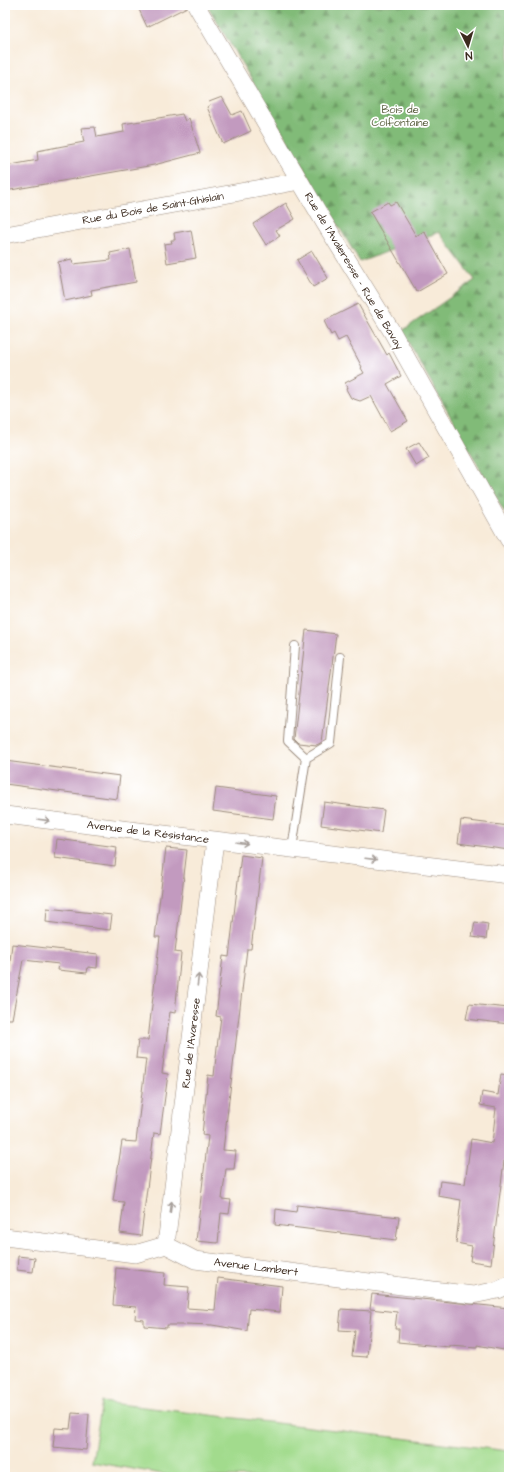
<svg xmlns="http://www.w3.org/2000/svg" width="514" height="1482" font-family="'Architects Daughter',sans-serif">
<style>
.grass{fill:#a2db8d;stroke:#6e8256}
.forest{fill:url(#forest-firs);stroke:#5e724b}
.building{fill:#c29abf}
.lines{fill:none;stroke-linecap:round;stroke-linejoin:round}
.service-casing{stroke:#9a8a7c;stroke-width:10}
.minor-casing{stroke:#9a8a7c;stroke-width:18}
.service{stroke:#fff;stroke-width:8}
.minor{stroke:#fff;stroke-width:17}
.oneway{stroke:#a79f9a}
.labels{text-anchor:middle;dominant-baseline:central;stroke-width:3.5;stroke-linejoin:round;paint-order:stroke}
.park-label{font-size:11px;fill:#5a5f3f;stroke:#fff}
.street-label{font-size:11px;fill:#3b2a1e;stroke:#fff}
</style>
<defs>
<pattern id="forest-firs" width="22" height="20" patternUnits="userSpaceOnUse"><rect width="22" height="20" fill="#81bb78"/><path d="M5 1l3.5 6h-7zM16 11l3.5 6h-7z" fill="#6b9862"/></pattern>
</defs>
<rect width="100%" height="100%" fill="#fff"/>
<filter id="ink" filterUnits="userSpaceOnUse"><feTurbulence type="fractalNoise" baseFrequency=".025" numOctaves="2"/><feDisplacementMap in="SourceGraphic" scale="8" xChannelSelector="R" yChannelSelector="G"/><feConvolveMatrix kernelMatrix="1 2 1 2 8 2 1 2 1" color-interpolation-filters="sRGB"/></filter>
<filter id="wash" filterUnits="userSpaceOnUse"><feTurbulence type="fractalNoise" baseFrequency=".012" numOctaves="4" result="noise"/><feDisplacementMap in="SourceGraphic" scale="16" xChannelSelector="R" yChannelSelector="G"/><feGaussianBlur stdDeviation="0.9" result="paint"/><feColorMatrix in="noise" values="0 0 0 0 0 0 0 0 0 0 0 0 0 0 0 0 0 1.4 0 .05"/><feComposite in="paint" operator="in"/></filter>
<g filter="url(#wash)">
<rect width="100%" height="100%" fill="#f8ebd9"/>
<path class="grass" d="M102,1402L509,1451V1477H180L92,1462Z"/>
<path class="forest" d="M207,5H509V520L402,331L475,280L439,232L360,262Z"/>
<g id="blocks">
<path class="building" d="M137,5H186L187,7L147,27Z
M222,97L232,115L242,111L251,131L223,144L207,107L210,105L209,102Z
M182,114L185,121L189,118L200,153L154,165L5,191V166L38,160L37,151L84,142L81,128L95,127L97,137L124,132L123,124Z
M388,202L390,205L396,202L416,236L424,231L448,274L417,292L370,212Z
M286,203L295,219L276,230L280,236L266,245L253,224Z
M191,230L196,258L167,263L164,244L172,243L171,240H175L174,233Z
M130,249L136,282L91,290L92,295L65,301L58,262L72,259L73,264L111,260L110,253Z
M312,251L328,278L313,287L297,260Z
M358,304L387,355L389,353L401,376L387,384L408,421L390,431L371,396L360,401L351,398L346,389L347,388L345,383L364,373L361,368L362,367L346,337L338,341L334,333L331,335L324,321Z
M419,442L429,458L416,466L406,449Z
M306,630L336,634L322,742L317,745L298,743L294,739Z
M5,761L120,776L117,799L5,784Z
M216,788L276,796L273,819L213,811Z
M324,802L384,810L381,833L321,825Z
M461,820L509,826V850L458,843Z
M57,839L117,847L115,866L55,858Z
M166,848L187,850L175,952L181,953L175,1013L170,1012L162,1073L168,1074L160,1134L154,1133L141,1236L120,1233L124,1202L113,1201L122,1141L136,1142L146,1059L136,1058L138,1040H148L150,1022L160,937H155Z
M241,855L262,858L251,949H247L223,1150L236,1151L234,1169H226L222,1199L231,1200L229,1214L221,1213L218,1243L196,1241L208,1136L202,1135L208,1075L214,1076L217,1047L221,1017L216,1016L223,956L229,957Z
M47,908L112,915L110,930L46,922Z
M475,922L488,924L486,939L472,937Z
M12,944L98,954L97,968L88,967L87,973L58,970L59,964L23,960L12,1019H5V969L9,970Z
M469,1004L509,1008V1024L466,1019Z
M501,1074L509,1075V1161H504L491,1264L470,1261L472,1246L456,1243L461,1200L438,1196L440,1181L465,1184L471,1139L492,1143L496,1108L480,1105L482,1092L498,1095Z
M297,1205L399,1217L396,1240L275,1225L276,1209L296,1212Z
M18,1256L35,1258L33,1272L17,1270Z
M116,1268L165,1273L164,1285L189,1287L187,1308L215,1310L218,1278L282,1286L280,1312L249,1309L247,1331L212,1325L186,1324L185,1325H167V1328L144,1326V1320L135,1319L136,1307L113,1305Z
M372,1294L509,1308V1351L477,1345V1347L449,1345V1347L398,1342L399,1329H395L397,1312L370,1309Z
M341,1309L371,1311L367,1357L352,1356L355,1331L339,1330Z
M72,1413L89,1414L86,1450L53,1447L55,1428L70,1429Z"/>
</g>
</g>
<g filter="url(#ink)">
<use href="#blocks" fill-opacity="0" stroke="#9a8a7c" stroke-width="1"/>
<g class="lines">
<defs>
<path id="service" d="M306,758L331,743L340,657
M292,849L306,758L288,741L295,646"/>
<path id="minor" d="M196,5L324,222L391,330L509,540
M5,235L300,181
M5,815L509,875
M5,1237L135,1254L166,1245L195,1260L473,1295L498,1290L509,1285
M166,1245L215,840"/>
</defs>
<use href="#service" class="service-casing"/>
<use href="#minor" class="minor-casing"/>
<use href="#service" class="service"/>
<use href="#minor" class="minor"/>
</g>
<defs><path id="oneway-shaft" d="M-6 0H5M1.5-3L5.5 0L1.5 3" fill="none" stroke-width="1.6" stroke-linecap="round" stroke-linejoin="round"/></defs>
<g class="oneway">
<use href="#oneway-shaft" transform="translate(44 820) rotate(7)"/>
<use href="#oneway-shaft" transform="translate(242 843) rotate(7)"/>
<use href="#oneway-shaft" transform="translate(371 859) rotate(7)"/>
<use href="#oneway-shaft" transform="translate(198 980) rotate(-83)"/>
<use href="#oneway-shaft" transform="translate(171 1207) rotate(-83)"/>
</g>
</g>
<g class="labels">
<g class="park-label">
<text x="400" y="109">Bois de<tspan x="400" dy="13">Colfontaine</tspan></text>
</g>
<g class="street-label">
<text transform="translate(153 208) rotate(-10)">Rue du Bois de Saint-Ghislain</text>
<text transform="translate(354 271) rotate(59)">Rue de l'Avaleresse - Rue de Bavay</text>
<text transform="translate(148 832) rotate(7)">Avenue de la Résistance</text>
<text transform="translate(191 1043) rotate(-83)">Rue de l'Avaresse</text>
<text transform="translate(256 1267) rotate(7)">Avenue Lambert</text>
</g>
</g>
<rect width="514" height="1482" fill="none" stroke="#fff" stroke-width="20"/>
<g transform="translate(468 46) rotate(175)" stroke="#ffffff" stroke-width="3" paint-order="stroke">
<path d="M0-3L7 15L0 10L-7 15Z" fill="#3b2a1e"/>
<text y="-6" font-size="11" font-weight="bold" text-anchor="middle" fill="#3b2a1e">N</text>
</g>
</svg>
